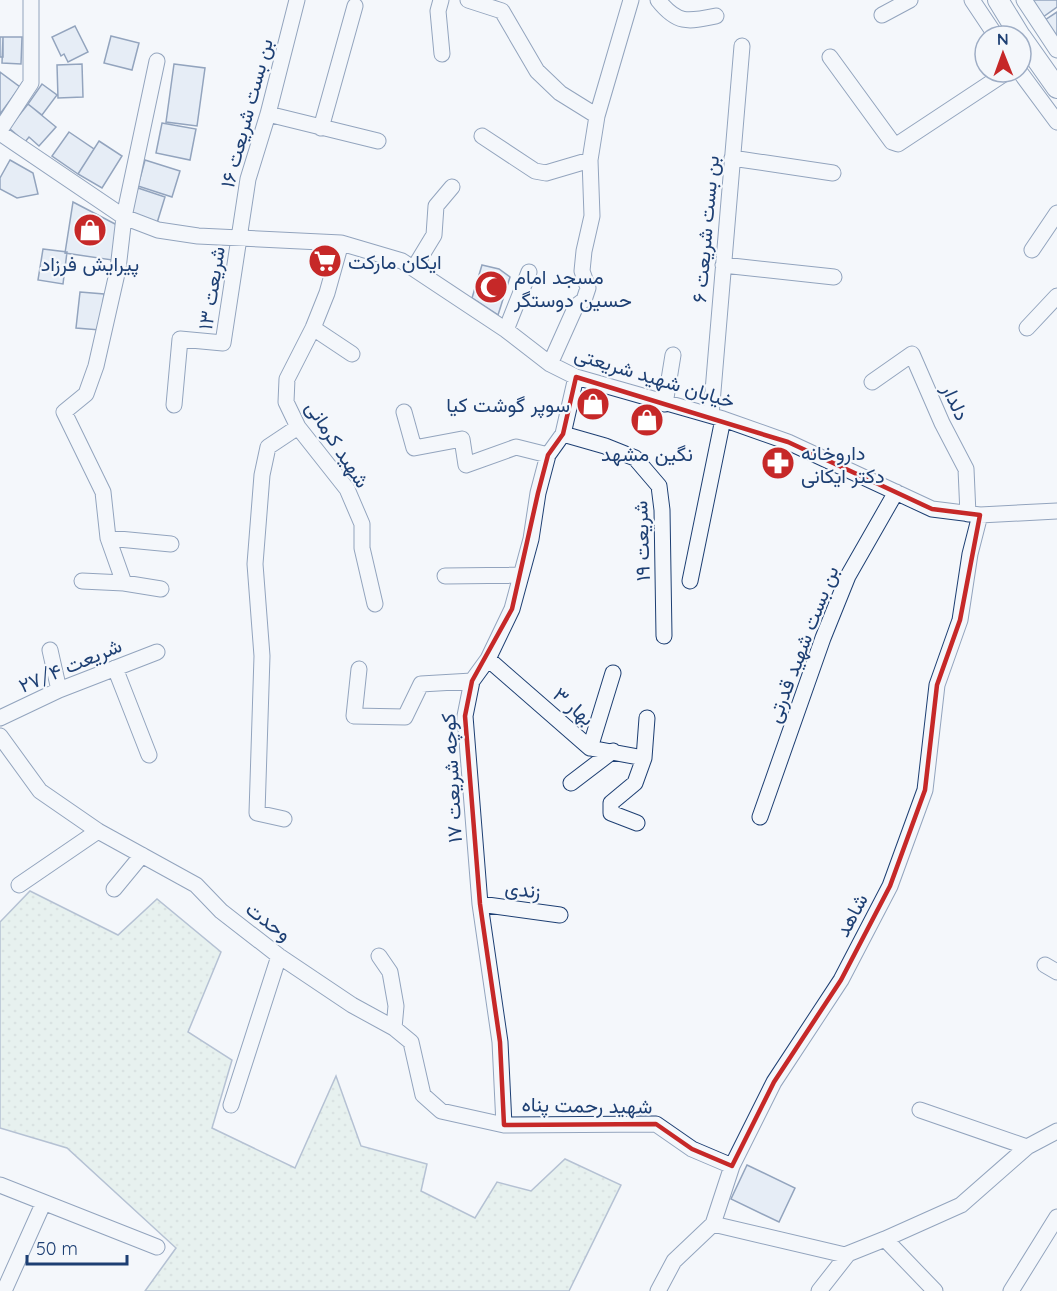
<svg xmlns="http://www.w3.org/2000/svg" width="1057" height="1291" font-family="Quicksand,Vazirmatn,sans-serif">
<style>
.grass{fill:url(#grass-dots);stroke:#687fa3;stroke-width:1.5}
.building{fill:#d5e0f0;stroke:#1d3f73;stroke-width:1.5}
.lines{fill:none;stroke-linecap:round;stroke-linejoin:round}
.minor-casing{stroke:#1d3f73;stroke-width:17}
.major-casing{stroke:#1d3f73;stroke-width:22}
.minor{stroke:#f4f7fb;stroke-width:15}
.major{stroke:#f4f7fb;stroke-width:20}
.marked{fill:none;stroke:#c62828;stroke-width:4.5;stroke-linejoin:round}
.labels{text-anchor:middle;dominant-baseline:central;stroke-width:4.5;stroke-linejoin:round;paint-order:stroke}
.street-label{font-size:20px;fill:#1d3f73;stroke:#f4f7fb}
.poi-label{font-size:20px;fill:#1d3f73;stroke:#f4f7fb;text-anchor:start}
</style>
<defs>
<pattern id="grass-dots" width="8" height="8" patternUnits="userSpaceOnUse" patternTransform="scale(1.5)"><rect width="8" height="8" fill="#d7e8df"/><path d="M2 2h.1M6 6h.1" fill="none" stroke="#b8c8c3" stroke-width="1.8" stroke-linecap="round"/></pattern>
</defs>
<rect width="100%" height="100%" fill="#f4f7fb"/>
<path class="grass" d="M30,891L118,935L157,899L221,952L188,1032L232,1060L212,1128L295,1168L336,1076L361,1146L427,1164L421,1191L475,1218L497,1182L531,1191L565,1159L621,1185L569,1291H145L176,1248L67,1148L0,1128V922Z"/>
<path class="building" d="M1032,0H1057V7L1043,17Z
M1057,12V44L1042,22Z
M75,26L88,52L68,62L64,54L61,56L52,37Z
M111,36L139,43L132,70L104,63Z
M0,37H3V57H0Z
M3,37H22L21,64L2,63Z
M82,64L83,97L58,98L57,65Z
M174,64L205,68L197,126L166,122Z
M0,72L20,87L0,114Z
M42,84L57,95L42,115L28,104Z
M28,104L56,127L39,146L29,137L25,142L9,128Z
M162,123L196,129L190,160L156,153Z
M69,132L94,149L78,174L52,156Z
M99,141L122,156L102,188L78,174Z
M10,160L33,173L38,194L17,198L0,189V178Z
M145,160L180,171L172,197L138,186Z
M138,188L165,197L157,223L129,214Z
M73,202L117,225L112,260L65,253Z
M43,249L67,252L63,284L38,280Z
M482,265L499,269L510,277L498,315L472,298Z
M80,292L104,294L100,330L76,328Z
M747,1165L795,1188L779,1222L731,1199Z"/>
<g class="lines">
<defs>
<path id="minor" d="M441,0L438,11L442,54
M468,0L502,11L537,71L560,93L597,116
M658,0C677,24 687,22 716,16
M972,0L996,36
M1024,0L1057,50
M882,15L910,0
M830,57L892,142L898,144L1007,72
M1020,72L1057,122
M268,114L378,141
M321,128L355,6
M0,130L31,83V0
M0,133L124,217L158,230L198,236L341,243L402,261L506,330L550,364L576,377L723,419L788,442L932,509L980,515L1057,511
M482,136L535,171L546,173L590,160
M732,158L833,173
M341,243L327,293L313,328L287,379L286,402L298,427L347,489L362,524V548L375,604
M1032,250L1057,213
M723,265L834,277
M414,268L434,235L436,206L452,187
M313,328L352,354
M1027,328L1057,296
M506,330L529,272
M550,364L576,306L584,300L588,288L582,271L584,251L592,216L590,160L597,116L631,0
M872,382L912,354L942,423L966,469L968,514
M665,404L673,355
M174,405L180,339L223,343L248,179L268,114L297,0
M404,412L414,448L462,439L466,465L516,447L548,455
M711,415L742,46
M563,434L605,446L635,458L659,486L662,510L664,636
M108,538L171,544
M445,576L521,575
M82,581L124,583L161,589
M690,581L723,419
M124,583L108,538L103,492L64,412L86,394L96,366L118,269L124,217L157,61
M50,650L59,690
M488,659L590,748L644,758
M115,668L149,755
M359,669L354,716L405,717L421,684L472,681
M0,718L59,690L157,652
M0,736L40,791L98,831L196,885L221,911L279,956L352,1005L394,1028L411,1042L423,1095L441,1111L504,1125L656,1124L692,1149L732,1166
M590,748L613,673
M571,783L613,751
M760,817L823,638L848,576L896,492
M284,819L257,813L262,656L255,564L262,475L268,447L298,427
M637,823L611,813V803L635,783L644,758L647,718
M19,885L98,831
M114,889L142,855
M480,904L560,915
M379,956L390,972L396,1006L394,1028
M1045,965L1057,972
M231,1105L279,956
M920,1110L1027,1147
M504,1125L500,1042L480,904L465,716L472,681L488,659L512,609L531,539L538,493L548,455L563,434L576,377
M0,1185L157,1247
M713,1224L845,1255L885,1239L961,1205L1027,1147L1057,1131
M885,1239L935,1291
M4,1291L43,1204
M658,1291L674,1261L713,1224L732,1166L774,1082L841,980L890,886L925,790L937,685L960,620L970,554L980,515
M819,1291L848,1254
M1011,1291L1057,1217"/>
<path id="major" d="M998,0L1020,36
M1021,37L1057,88"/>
</defs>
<use href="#minor" class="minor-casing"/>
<use href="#major" class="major-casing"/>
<use href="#minor" class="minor"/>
<use href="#major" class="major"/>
</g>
<path d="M0 0H1057V1291H0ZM576,377L788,442L932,509L980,515L960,620L937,685L925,790L890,886L841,980L774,1082L732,1166L692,1149L656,1124L504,1125L500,1042L480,904L465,716L472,681L512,609L538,493L548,455L563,434Z" fill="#f4f7fb" fill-opacity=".55" fill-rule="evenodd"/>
<path class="marked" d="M576,377L788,442L932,509L980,515L960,620L937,685L925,790L890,886L841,980L774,1082L732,1166L692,1149L656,1124L504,1125L500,1042L480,904L465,716L472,681L512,609L538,493L548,455L563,434Z"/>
<defs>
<symbol id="shop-disc" viewBox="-11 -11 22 22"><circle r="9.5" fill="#c62828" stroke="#f4f7fb"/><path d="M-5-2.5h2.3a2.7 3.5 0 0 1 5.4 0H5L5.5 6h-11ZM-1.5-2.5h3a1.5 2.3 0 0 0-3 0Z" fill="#fff"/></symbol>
<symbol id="supermarket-disc" viewBox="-11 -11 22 22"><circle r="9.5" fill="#c62828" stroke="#f4f7fb"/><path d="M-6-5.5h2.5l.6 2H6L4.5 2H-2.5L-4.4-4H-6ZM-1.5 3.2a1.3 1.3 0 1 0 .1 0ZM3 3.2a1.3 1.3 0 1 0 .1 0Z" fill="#fff"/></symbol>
<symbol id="mosque-disc" viewBox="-11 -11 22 22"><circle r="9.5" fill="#c62828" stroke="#f4f7fb"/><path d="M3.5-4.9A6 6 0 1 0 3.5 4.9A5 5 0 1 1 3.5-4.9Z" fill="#fff"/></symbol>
<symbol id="pharmacy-disc" viewBox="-11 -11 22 22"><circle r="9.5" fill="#c62828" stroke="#f4f7fb"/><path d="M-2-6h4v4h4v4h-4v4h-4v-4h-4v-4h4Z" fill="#fff"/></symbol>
</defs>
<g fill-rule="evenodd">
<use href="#shop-disc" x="71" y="211" width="38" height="38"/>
<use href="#supermarket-disc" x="306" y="242" width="38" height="38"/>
<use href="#mosque-disc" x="472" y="268" width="38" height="38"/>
<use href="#shop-disc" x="574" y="385" width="38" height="38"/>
<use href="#shop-disc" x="628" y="401" width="38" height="38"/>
<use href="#pharmacy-disc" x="759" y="444" width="38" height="38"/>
</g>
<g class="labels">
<g class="street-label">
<text transform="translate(246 113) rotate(-75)">بن بست شریعت ۱۶</text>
<text transform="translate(705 229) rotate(-85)">بن بست شریعت ۶</text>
<text transform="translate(211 288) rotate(-81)">شریعت ۱۳</text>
<text transform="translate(655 377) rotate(17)">خیابان شهید شریعتی</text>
<text transform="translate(956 402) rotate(65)">دلدار</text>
<text transform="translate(338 444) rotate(57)">شهید کرمانی</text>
<text transform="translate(641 541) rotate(-92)">شریعت ۱۹</text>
<text transform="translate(802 644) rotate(-69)">بن بست شهید قدرتی</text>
<text transform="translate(70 665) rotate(-23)">شریعت ۲۷/۴</text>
<text transform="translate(574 706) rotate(41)">بهار ۳</text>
<text transform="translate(451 778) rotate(-93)">کوچه شریعت ۱۷</text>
<text transform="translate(523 889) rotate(8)">زندی</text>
<text transform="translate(851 915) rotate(-62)">شاهد</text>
<text transform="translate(269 921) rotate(37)">وحدت</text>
<text transform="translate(587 1105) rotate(1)">شهید رحمت پناه</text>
</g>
<g class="poi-label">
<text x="348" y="261">ایکان مارکت</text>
<text x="90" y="263" text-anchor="middle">پیرایش فرزاد</text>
<text x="514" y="276">مسجد امام<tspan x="514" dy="23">حسین دوستگر</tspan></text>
<text x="570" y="404" text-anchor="end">سوپر گوشت کیا</text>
<text x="801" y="452">داروخانه<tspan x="801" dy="23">دکتر ایکانی</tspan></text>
<text x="647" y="453" text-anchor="middle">نگین مشهد</text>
</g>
</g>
<g transform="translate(1003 54) rotate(359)"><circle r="28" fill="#f4f7fb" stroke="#9eadc5" stroke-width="1.5"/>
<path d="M0-4.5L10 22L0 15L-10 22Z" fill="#c62828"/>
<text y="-9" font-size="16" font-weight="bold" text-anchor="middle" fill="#1d3f73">N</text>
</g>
<path d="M27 1255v9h100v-9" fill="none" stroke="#1d3f73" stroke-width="3"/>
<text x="36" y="1255" font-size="18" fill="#1d3f73" stroke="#f4f7fb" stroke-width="4.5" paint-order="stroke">50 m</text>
</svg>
